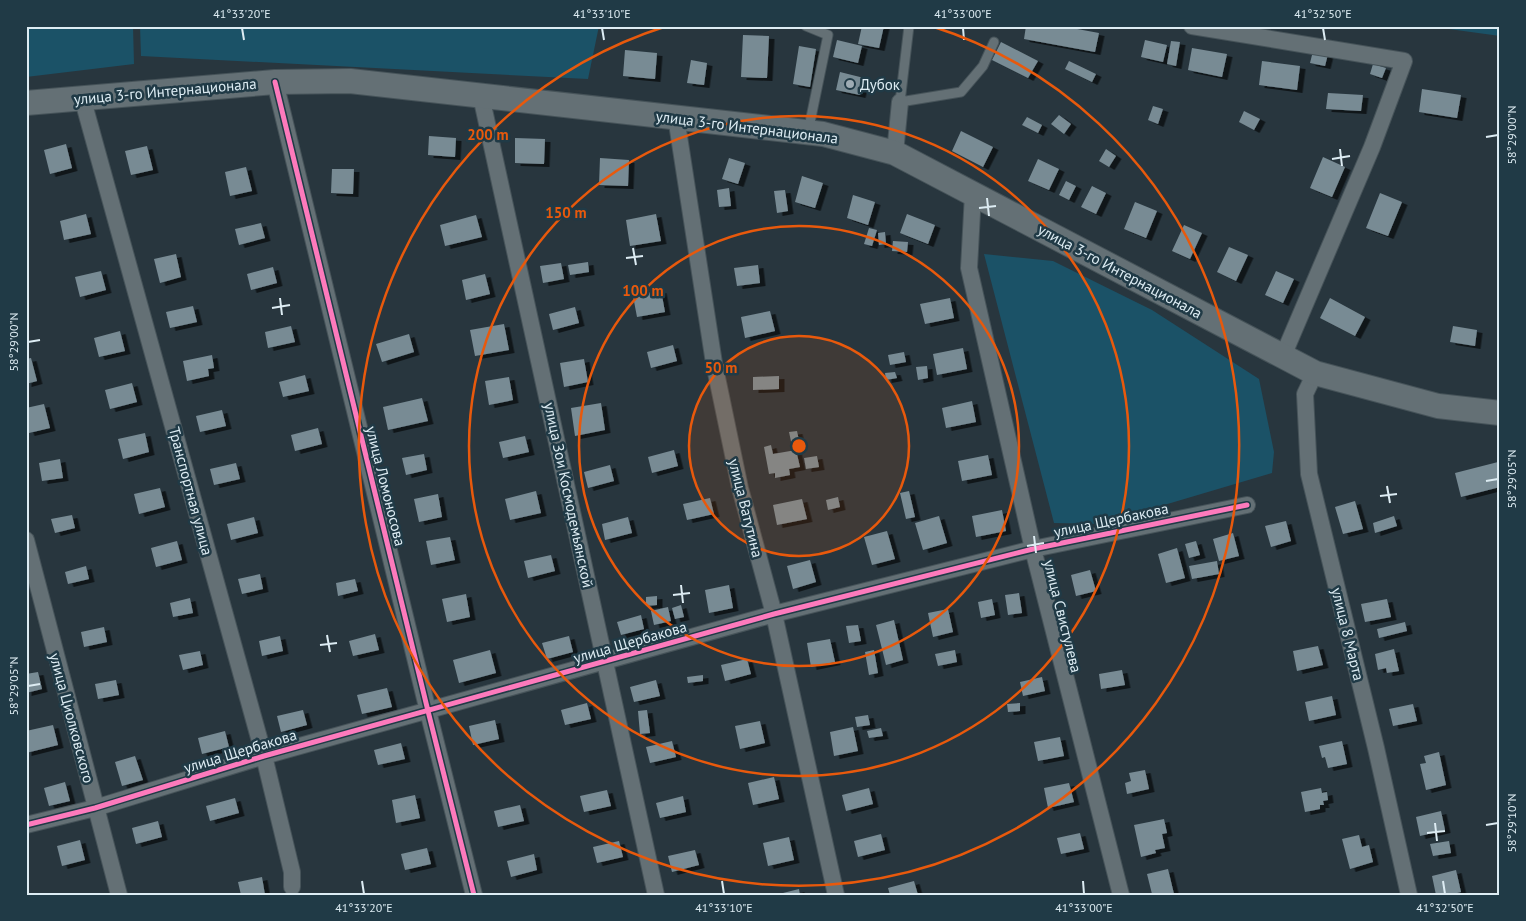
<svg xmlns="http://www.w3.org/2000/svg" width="1526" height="921" font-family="'PT Sans',sans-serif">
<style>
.green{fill:#1b5267}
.building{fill:#788b94;filter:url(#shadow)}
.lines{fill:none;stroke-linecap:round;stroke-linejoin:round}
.service-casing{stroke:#465359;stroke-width:11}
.minor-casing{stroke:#465359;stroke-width:18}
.secondary-casing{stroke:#465359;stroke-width:26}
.service{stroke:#647075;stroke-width:9}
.minor{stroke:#647075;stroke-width:16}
.secondary{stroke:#647075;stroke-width:24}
.cycleway-casing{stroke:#203a46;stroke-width:8}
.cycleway{stroke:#fd7abc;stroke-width:5}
.ticks{fill:none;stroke:#ddecf3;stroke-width:2}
.ring{fill:none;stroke:#e8590c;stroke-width:2.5}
.poi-dot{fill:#9eacb4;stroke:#203a46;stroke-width:2}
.labels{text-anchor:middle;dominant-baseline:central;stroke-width:5;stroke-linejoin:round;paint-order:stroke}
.poi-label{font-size:15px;fill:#ddecf3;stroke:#203a46;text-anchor:start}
.street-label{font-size:15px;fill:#ddecf3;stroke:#203a46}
.centre{fill:#e8590c;stroke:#203a46;stroke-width:2.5}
.ring-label{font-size:15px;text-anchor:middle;font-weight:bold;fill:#e8590c;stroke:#203a46;stroke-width:5;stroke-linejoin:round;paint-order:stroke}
.neatline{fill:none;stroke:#ddecf3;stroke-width:2}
.ticks-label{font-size:12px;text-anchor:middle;fill:#ddecf3}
</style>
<defs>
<filter id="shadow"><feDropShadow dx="5.5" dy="3" stdDeviation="0" flood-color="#0009"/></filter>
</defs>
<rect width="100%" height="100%" fill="#28363e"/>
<path class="green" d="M26,26H133L134,64L26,77Z
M140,26H599L588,79L141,56Z
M1427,26H1500V36Z
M984,254L1053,261L1152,310L1259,379L1274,452L1272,473L1100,524L1054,523Z"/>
<path class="building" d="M862,26H884L879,48L858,44Z
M1026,26H1061L1099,33L1095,52L1024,39Z
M743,35L769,36L767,78L741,77Z
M837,40L862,46L858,63L833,57Z
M1145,40L1167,45L1163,62L1141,57Z
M1171,41L1180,42L1176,66L1167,64Z
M1001,42L1038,61L1028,78L992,60Z
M799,46L816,49L810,87L793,84Z
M1192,48L1227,54L1222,77L1188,70Z
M625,50L657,53L655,79L623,76Z
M1313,51L1328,54L1325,66L1310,63Z
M691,60L707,63L704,85L687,83Z
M1069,61L1096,74L1092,82L1065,69Z
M1262,61L1300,66L1297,90L1259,85Z
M1373,64L1386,68L1382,78L1370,74Z
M840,72L864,78L860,95L836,90Z
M1422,89L1461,95L1457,118L1419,112Z
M1328,93L1363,95L1361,111L1326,109Z
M1153,106L1163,109L1158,124L1148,120Z
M1244,111L1260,119L1254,130L1239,122Z
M1059,115L1071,124L1064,134L1051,124Z
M1027,117L1042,125L1038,133L1022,125Z
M961,131L993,147L983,167L952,151Z
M429,136L456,138L455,157L428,155Z
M515,138L545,139L544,164L515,163Z
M66,144L72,168L50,174L44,150Z
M147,146L153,170L131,175L125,151Z
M1106,149L1116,156L1109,167L1099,161Z
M1323,157L1345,167L1332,197L1310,188Z
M600,158L629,160L628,186L599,185Z
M729,158L745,163L738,184L722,179Z
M1038,159L1059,169L1049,190L1028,181Z
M246,167L252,191L230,196L225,172Z
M332,169H354L353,194L331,193Z
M802,176L823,183L815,208L795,202Z
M1066,181L1076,186L1069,200L1059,195Z
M1092,186L1106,193L1096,214L1081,207Z
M729,188L731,206L719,207L717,190Z
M785,190L788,211L777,213L774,191Z
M1380,193L1402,202L1388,236L1366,228Z
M853,195L875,202L868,225L847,218Z
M1135,202L1157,211L1146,238L1124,229Z
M86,214L91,234L64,240L60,221Z
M656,214L661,241L630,246L626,220Z
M907,214L935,225L928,244L900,233Z
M476,215L482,237L445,246L440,225Z
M261,223L265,238L239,245L235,229Z
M1184,225L1202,233L1190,259L1172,251Z
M869,228L877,230L872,246L864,244Z
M885,232L886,244L879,245L878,233Z
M893,241L908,242L907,252L892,251Z
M1229,247L1248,255L1236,281L1217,272Z
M176,254L181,277L160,283L154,259Z
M588,262L589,272L570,275L568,265Z
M561,263L564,279L543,283L540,266Z
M758,265L760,283L737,286L734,268Z
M273,267L277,283L251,290L247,274Z
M101,271L106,290L80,297L75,277Z
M1276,271L1294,279L1283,303L1265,295Z
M485,274L490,294L466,300L462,280Z
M661,290L665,312L637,317L633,296Z
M950,298L954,318L925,324L920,304Z
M1330,298L1365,317L1355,336L1320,318Z
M193,306L197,322L170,328L166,312Z
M575,307L579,323L553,330L549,314Z
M770,311L775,331L745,338L741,317Z
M504,324L509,350L475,356L470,330Z
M291,326L295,342L268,348L265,332Z
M1453,326L1477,330L1475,346L1450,342Z
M120,331L125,351L99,357L94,338Z
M409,334L414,352L382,362L376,344Z
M673,345L677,361L651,368L647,352Z
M963,348L967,369L937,375L933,354Z
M904,352L906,362L890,365L888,355Z
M212,355L214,368L208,369L209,376L187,381L183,361Z
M31,358L37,381L26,384V359Z
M584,359L588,382L564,387L560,363Z
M927,366L928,378L918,380L916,367Z
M895,372L897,378L886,380L885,373Z
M305,375L309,391L283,397L279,382Z
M779,376V389L753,390V377Z
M509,377L513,400L489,405L485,381Z
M132,383L137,402L110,409L105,390Z
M422,398L428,421L388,430L383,407Z
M972,401L976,422L946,428L942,408Z
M601,403L605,430L575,436L571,408Z
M44,404L50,428L29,433L26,423V408Z
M222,410L226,426L200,432L196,416Z
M318,428L322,444L295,451L291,435Z
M797,431L800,445L792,446L789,432Z
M145,433L149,452L123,459L118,439Z
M525,436L529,452L503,458L499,442Z
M771,445L773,454L796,450L800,467L789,469L790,475L775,478V473L769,474L764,447Z
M674,450L678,466L652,473L648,457Z
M424,454L427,470L406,475L402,458Z
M988,455L992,475L962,481L958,461Z
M817,456L819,467L806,469L804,458Z
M60,459L63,478L42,481L39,463Z
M1498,462L1500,487L1461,497L1455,473Z
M236,463L240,479L214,485L210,469Z
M610,465L614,481L588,488L584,472Z
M160,488L165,507L139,514L134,494Z
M536,491L541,513L510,520L505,499Z
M909,491L915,517L906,519L900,493Z
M438,494L442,517L419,522L414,499Z
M838,497L840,507L828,510L826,500Z
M710,498L714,514L687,520L683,504Z
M802,499L807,519L777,525L773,505Z
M1355,501L1363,529L1343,534L1335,507Z
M1002,510L1006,531L976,537L972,516Z
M72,515L75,528L55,533L51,519Z
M939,516L947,543L923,550L915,523Z
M1394,516L1397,526L1375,533L1373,523Z
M254,517L258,533L231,540L227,524Z
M628,517L632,533L605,540L602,524Z
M1286,521L1291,541L1271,547L1265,526Z
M887,531L895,559L872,565L864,537Z
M1233,533L1239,556L1219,561L1213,539Z
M450,537L455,560L431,565L426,541Z
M177,541L182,560L156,567L151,548Z
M1196,541L1200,555L1189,558L1185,544Z
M1177,548L1185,578L1166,583L1158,554Z
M551,555L555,571L528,578L524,561Z
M810,560L816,582L793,589L787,566Z
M1217,561L1219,574L1192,579L1189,566Z
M86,566L89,579L68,584L65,572Z
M1090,570L1096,591L1076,596L1071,575Z
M260,574L263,589L242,594L238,579Z
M355,579L358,591L338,596L336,583Z
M729,585L733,608L709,613L705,590Z
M1019,593L1022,613L1008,615L1005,595Z
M466,594L470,617L447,622L442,599Z
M657,596V605L646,606V597Z
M190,598L193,613L173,617L170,603Z
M992,599L995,615L981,618L978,602Z
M1387,599L1391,617L1365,622L1361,604Z
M681,605L684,617L675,619L672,608Z
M668,607L671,621L654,625L651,611Z
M948,609L953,632L933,637L928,613Z
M641,615L644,629L621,635L617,622Z
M894,620L903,660L886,665L876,625Z
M1405,622L1407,631L1379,638L1377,629Z
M858,625L861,641L849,643L846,626Z
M104,627L107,642L84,647L81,632Z
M375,634L379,650L353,656L349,641Z
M280,636L283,651L262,656L259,641Z
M569,636L573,652L547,659L542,643Z
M830,639L835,662L811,667L807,643Z
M1318,646L1323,665L1297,671L1293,651Z
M1394,649L1399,671L1387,673L1386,668L1378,670L1375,654Z
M490,650L496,673L459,683L453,660Z
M874,650L878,673L869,675L865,652Z
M955,650L957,662L938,666L935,654Z
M200,651L203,665L183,670L179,655Z
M747,659L751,674L725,681L721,665Z
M1122,670L1125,685L1101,689L1099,674Z
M38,672L42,689L26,693V674Z
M703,675V681L688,683L687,677Z
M1042,677L1045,691L1023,696L1020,682Z
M116,680L119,695L98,699L95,684Z
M656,680L660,696L634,702L630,687Z
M387,688L392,707L362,714L357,695Z
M1332,696L1336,715L1309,721L1305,702Z
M587,703L591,719L565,725L561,710Z
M1020,703V711L1008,712L1007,704Z
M1413,704L1417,721L1393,726L1389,709Z
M303,710L307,725L281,732L277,716Z
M647,710L650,733L640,734L638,711Z
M868,715L870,725L857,727L855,717Z
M495,720L499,739L473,745L469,726Z
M760,721L765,743L740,749L735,726Z
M53,725L58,745L26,753V731Z
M853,727L858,751L834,756L830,732Z
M881,728L883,736L869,738L867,731Z
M225,731L229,747L202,754L198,738Z
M1060,737L1064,756L1038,761L1034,742Z
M672,741L676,757L650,763L646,747Z
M1342,741L1347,764L1328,768L1325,757L1322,758L1319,746Z
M401,743L405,759L378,765L374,750Z
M1439,752L1446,785L1426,790L1420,764L1426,763L1424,756Z
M135,756L143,780L122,786L115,762Z
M1145,770L1149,789L1127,794L1125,783L1131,781L1129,773Z
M774,777L779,799L753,805L748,783Z
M65,782L70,801L49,806L44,788Z
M1069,783L1074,802L1048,808L1044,788Z
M869,788L873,804L846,811L842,795Z
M1321,788L1322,793L1327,792L1328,800L1323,801L1324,805H1320V809L1305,812L1301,792Z
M607,790L611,806L584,812L580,796Z
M415,795L420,818L396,823L392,800Z
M683,796L686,812L660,818L656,803Z
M235,798L239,813L210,821L206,806Z
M520,805L524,821L498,827L494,811Z
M1441,811L1445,830L1420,836L1416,817Z
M1164,819L1167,833L1162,834L1165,848L1155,850L1156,853L1141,857L1134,825Z
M158,821L162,837L136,844L132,828Z
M1080,833L1084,849L1061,854L1057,838Z
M881,834L885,850L858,857L854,841Z
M1359,835L1362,847L1369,845L1373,862L1350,869L1342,839Z
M789,837L794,860L768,866L763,843Z
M80,840L85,860L62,866L57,846Z
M619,841L623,857L597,863L593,847Z
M1449,841L1451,853L1433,856L1430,844Z
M427,848L431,864L405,870L401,854Z
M695,850L699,865L672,872L668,856Z
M534,854L537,870L511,877L507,861Z
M1168,869L1174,894L1158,895V893L1152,894L1147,874Z
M1456,870L1461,892L1449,895H1436L1432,876Z
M262,877L265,895H241L238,882Z
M914,881L918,895H890L888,888Z
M799,889L800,895H779V894Z"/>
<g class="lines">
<defs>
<path id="service" d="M806,26L828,35L808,132
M909,26L900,102L961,92L983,66L994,42"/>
<path id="minor" d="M1192,26L1404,61L1372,147L1283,356
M275,82L428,711L474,895
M481,96L656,895
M82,97L264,756L292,872V887
M676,117L714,363L740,488L774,614L836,895
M895,153L900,102
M973,194L969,268L1033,549L1121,895
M1315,373L1305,394L1309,474L1376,748L1409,895
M26,540L119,895
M26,825L95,808L264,756L774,614L1033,549L1247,505"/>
<path id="secondary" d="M26,103L275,82L350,81L823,134L895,153L1315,373L1438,406L1500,413"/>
</defs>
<use href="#service" class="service-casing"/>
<use href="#minor" class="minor-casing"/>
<use href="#secondary" class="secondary-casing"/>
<use href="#service" class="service"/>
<use href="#minor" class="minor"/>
<use href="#secondary" class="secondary"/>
<defs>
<path id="cycleway" d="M275,82L428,711L474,895
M26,825L95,808L264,756L774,614L1033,549L1247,505"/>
</defs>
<use href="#cycleway" class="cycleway-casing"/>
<use href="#cycleway" class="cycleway"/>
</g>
<path class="ticks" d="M242,28L244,40M602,28L604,40M963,28L964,40M1323,28L1325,40M1486,137L1498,135M1340,149L1342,166M1332,159L1350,156M987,198L989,216M979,208L996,206M633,248L636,265M626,258L643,256M280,298L282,315M272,308L290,305M28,342L40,340M1486,481L1498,479M1387,486L1390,503M1380,496L1397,494M1034,536L1036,553M1027,546L1044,543M681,585L683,603M673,595L690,593M327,635L330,652M320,645L337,643M28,686L40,684M1435,823L1437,841M1486,825L1498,823M1427,833L1445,831M362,881L364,894M722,881L724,894M1083,881L1084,894M1443,881L1445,894"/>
<circle cx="799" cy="446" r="110" fill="#e8590c" fill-opacity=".12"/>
<g class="ring">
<circle cx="799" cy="446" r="110"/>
<circle cx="799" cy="446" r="220"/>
<circle cx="799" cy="446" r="330"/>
<path d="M931 26A440 440 0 1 1 667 26"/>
</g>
<circle class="poi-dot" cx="850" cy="84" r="5"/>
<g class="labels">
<g class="poi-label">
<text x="860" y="84">Дубок</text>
</g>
<g class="street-label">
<text transform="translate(165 91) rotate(-5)">улица 3-го Интернационала</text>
<text transform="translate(747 127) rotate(7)">улица 3-го Интернационала</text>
<text transform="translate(1120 271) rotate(28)">улица 3-го Интернационала</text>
<text transform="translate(386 486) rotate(76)">улица Ломоносова</text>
<text transform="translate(191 491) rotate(75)">Транспортная улица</text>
<text transform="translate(569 495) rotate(78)">улица Зои Космодемьянской</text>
<text transform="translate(746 508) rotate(76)">улица Ватутина</text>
<text transform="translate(1111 520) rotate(-12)">улица Щербакова</text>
<text transform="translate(1063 616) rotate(76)">улица Свистулева</text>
<text transform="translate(1348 634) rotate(76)">улица 8 Марта</text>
<text transform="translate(630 642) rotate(-16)">улица Щербакова</text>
<text transform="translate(72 718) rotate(75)">улица Циолковского</text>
<text transform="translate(240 751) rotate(-17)">улица Щербакова</text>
</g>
</g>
<circle cx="799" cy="446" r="8" class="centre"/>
<g class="ring-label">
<text x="488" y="140">200 m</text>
<text x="566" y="218">150 m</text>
<text x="643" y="296">100 m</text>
<text x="721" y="373">50 m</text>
</g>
<rect width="1526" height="921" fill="none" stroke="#203a46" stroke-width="55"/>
<rect x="28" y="28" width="1470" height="866" class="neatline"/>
<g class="ticks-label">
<text x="242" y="18">41°33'20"E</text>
<text x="602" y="18">41°33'10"E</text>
<text x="963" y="18">41°33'00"E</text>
<text x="1323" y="18">41°32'50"E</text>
<text transform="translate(1512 135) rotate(-90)" y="4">58°29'00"N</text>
<text transform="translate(14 342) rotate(-90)" y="4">58°29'00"N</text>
<text transform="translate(1512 479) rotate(-90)" y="4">58°29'05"N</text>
<text transform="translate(14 686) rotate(-90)" y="4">58°29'05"N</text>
<text transform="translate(1512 823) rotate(-90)" y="4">58°29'10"N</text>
<text x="364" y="912">41°33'20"E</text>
<text x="724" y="912">41°33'10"E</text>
<text x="1084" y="912">41°33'00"E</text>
<text x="1445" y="912">41°32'50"E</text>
</g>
</svg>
